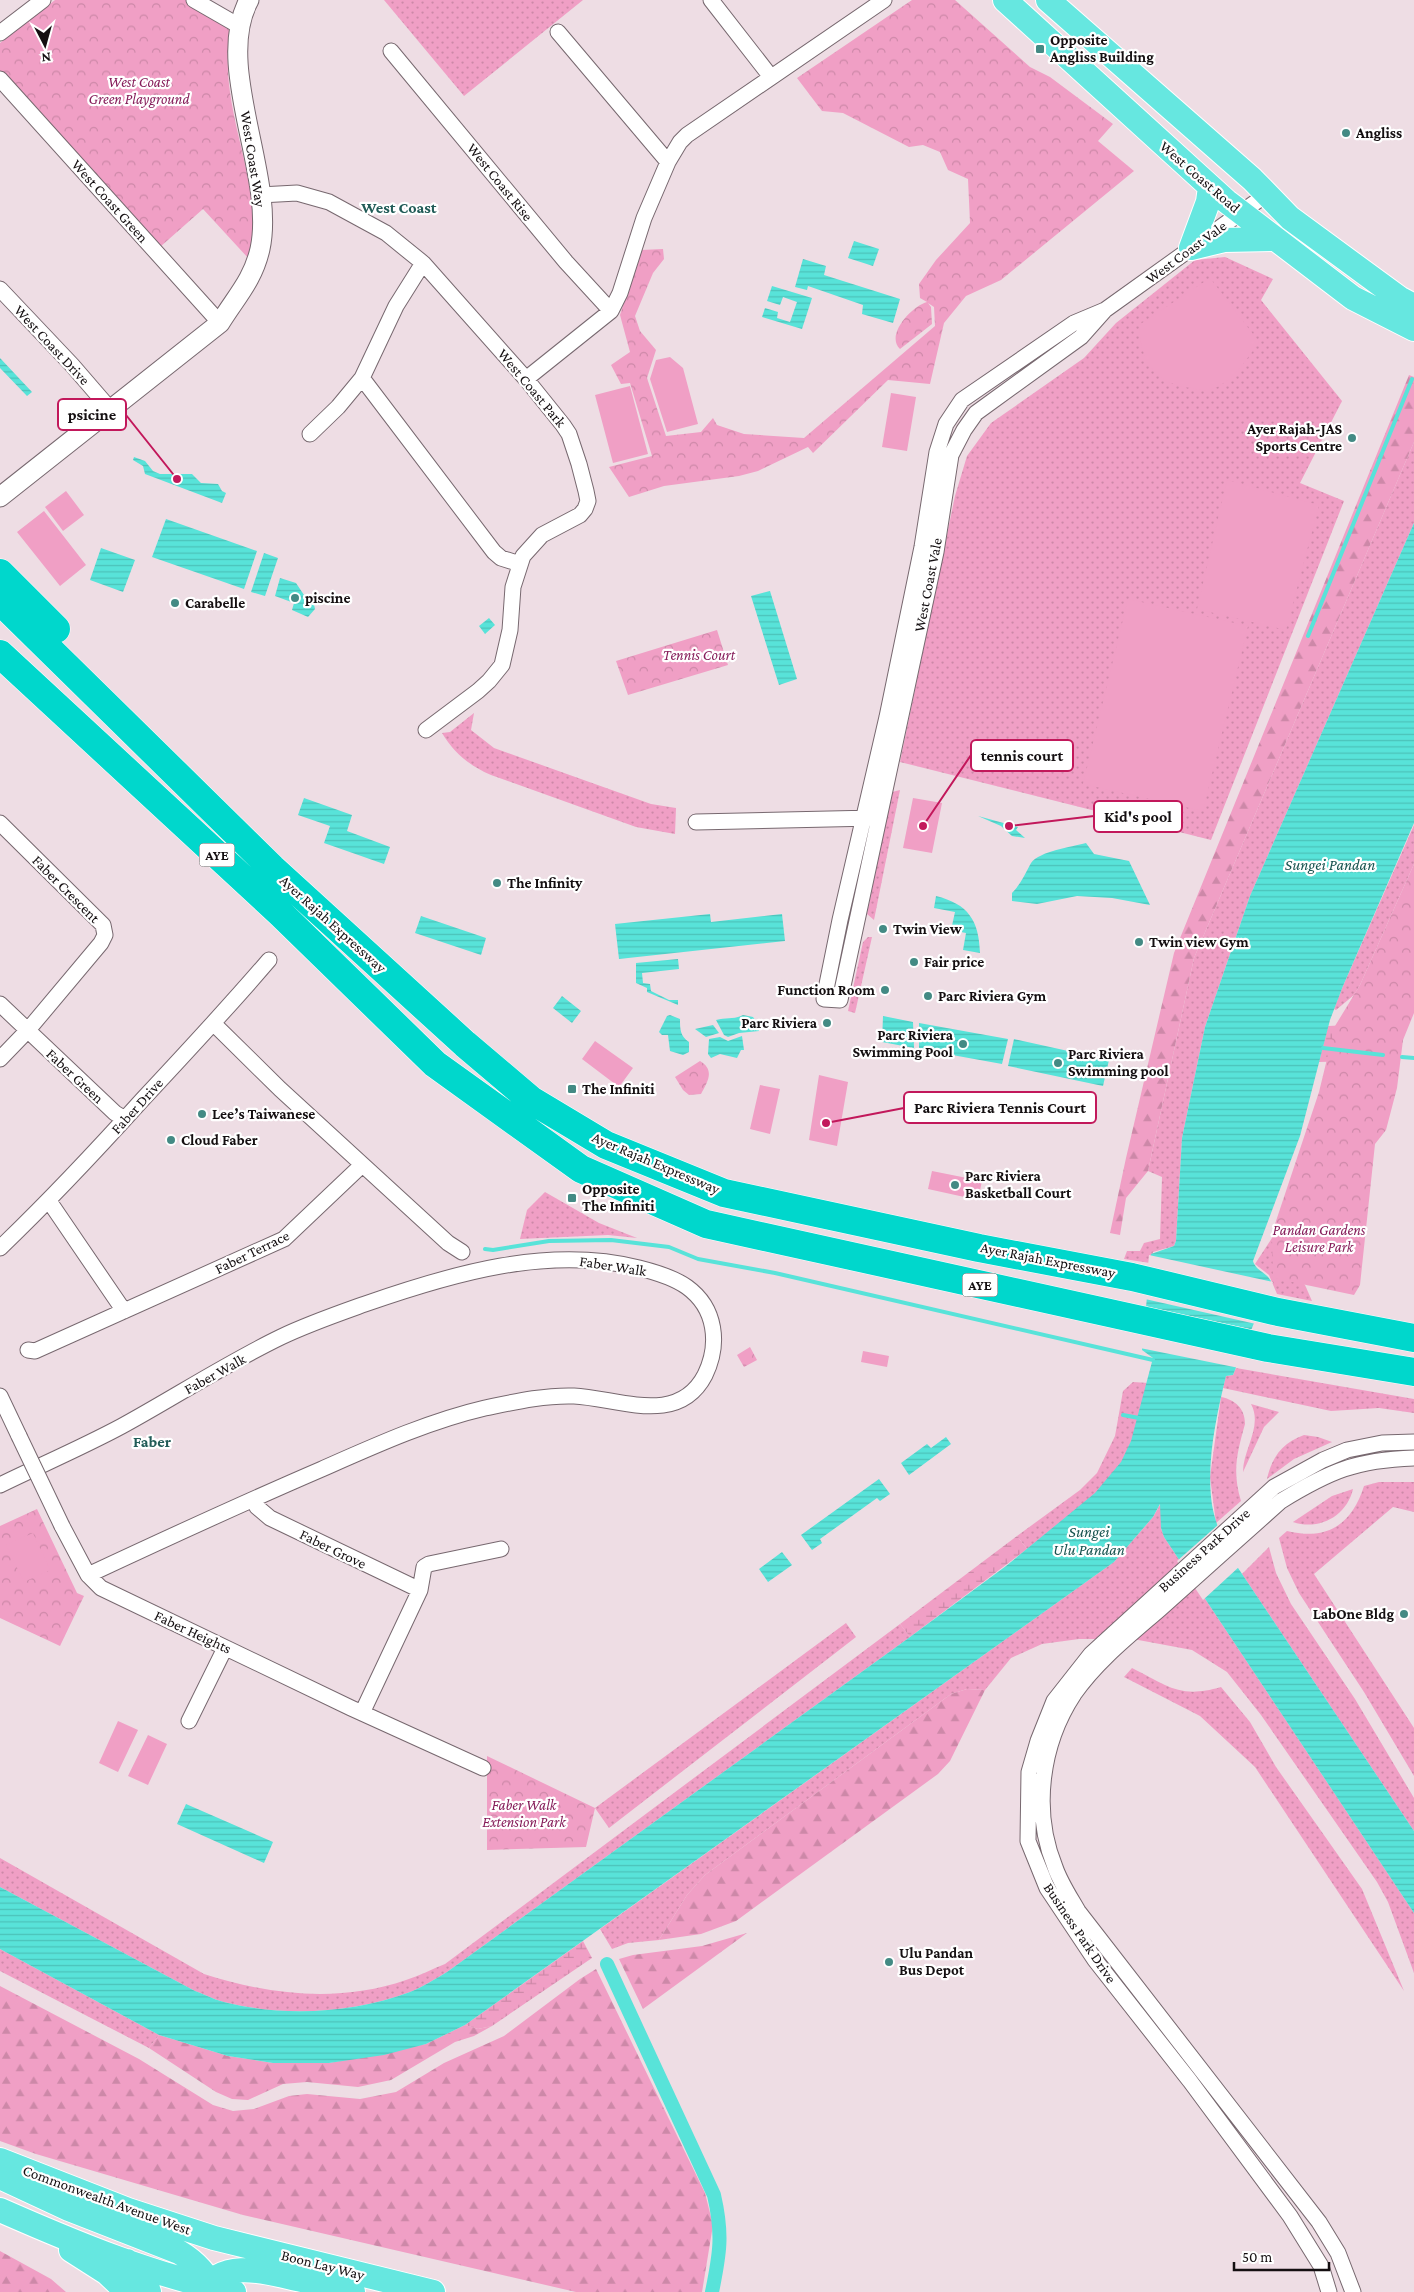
<svg xmlns="http://www.w3.org/2000/svg" width="1414" height="2292" font-family="'Crimson Pro',serif">
<style>
.grass{fill:url(#grass-dots)}
.forest{fill:url(#forest-firs)}
.wetland{fill:url(#wetland-marsh)}
.park{fill:url(#park-crowns)}
.garden{fill:#f09fc5}
.water{fill:url(#water-rules)}
.pier{fill:#eedde4}
.lines{fill:none;stroke-linecap:round;stroke-linejoin:round}
.stream{stroke:#58e3d9;stroke-width:4}
.canal{stroke:#58e3d9;stroke-width:14}
.minor-casing{stroke:#77686f;stroke-width:17}
.tertiary-casing{stroke:#77686f;stroke-width:21}
.primary-casing{stroke:#fff;stroke-width:26}
.motorway-casing{stroke:#fff;stroke-width:29}
.minor{stroke:#fff;stroke-width:15}
.tertiary{stroke:#fff;stroke-width:19}
.primary{stroke:#66e7e0;stroke-width:24}
.motorway{stroke:#00d7cc;stroke-width:28}
.minor-bridge-casing{stroke:#77686f;stroke-width:17;stroke-linecap:butt}
.minor-bridge{stroke:#fff;stroke-width:15}
.poi-dot{fill:#438a84;stroke:#fff;stroke-width:2}
.labels{text-anchor:middle;dominant-baseline:central;stroke-width:4.5;stroke-linejoin:round;paint-order:stroke}
.shield{fill:#fff;stroke:#5a5758;stroke-width:1}
.shield-label{font-size:14px;font-weight:bold;fill:#140f11}
.poi-label{font-size:15px;font-weight:bold;fill:#140f11;stroke:#fff;text-anchor:start}
.park-label{font-size:15px;font-style:italic;fill:#861d5a;stroke:#fff}
.street-label{font-size:15px;fill:#140f11;stroke:#fff}
.neighbourhood-label{font-size:16px;font-weight:bold;fill:#215b57;stroke:#fff}
.water-label{font-size:16px;font-style:italic;fill:#185450;stroke:#fff}
.leader{fill:none;stroke:#c2185b;stroke-width:2}
.callout-dot{fill:#c2185b;stroke:#fff;stroke-width:2}
.callout{fill:#fff;stroke:#c2185b;stroke-width:2}
.callout-label{font-size:16px;text-anchor:middle;font-weight:bold;fill:#140f11}
</style>
<defs>
<pattern id="grass-dots" width="8" height="8" patternUnits="userSpaceOnUse" patternTransform="scale(1.25)"><rect width="8" height="8" fill="#f09fc5"/><path d="M2 2h.1M6 6h.1" fill="none" stroke="#cd88a8" stroke-width="1.8" stroke-linecap="round"/></pattern>
<pattern id="forest-firs" width="22" height="20" patternUnits="userSpaceOnUse" patternTransform="scale(1.25)"><rect width="22" height="20" fill="#f09fc5"/><path d="M5 1l3.5 6h-7zM16 11l3.5 6h-7z" fill="#cd88a8"/></pattern>
<pattern id="wetland-marsh" width="20" height="14" patternUnits="userSpaceOnUse" patternTransform="scale(1.25)"><rect width="20" height="14" fill="#f09fc5"/><path d="M1 5h8M5 5V1M11 12h8M15 12V8" fill="none" stroke="#cd88a8"/></pattern>
<pattern id="park-crowns" width="20" height="18" patternUnits="userSpaceOnUse" patternTransform="scale(1.25)"><rect width="20" height="18" fill="#f09fc5"/><path d="M2 6a3 3 0 1 1 6 0M12 15a3 3 0 1 1 6 0" fill="none" stroke="#cd88a8"/></pattern>
<pattern id="water-rules" width="6" height="5" patternUnits="userSpaceOnUse" patternTransform="scale(1.25)"><rect width="6" height="5" fill="#58e3d9"/><path d="M0 2.5h6" fill="none" stroke="#4cc2b9"/></pattern>
</defs>
<rect width="100%" height="100%" fill="#eedde4"/>
<path class="grass" d="M384,0H583L464,96Z
M1225,257L1273,279L1261,300L1342,401L1300,483L1344,501L1211,840L900,762L955,496L967,456L991,423L1084,358L1116,323L1195,260Z
M1414,442V523L1250,896L1205,1027L1182,1138L1176,1241L1174,1246L1153,1252L1150,1263L1124,1259L1127,1251H1140L1144,1243L1160,1239L1162,1177L1148,1171L1194,958Z
M474,713L471,730L494,748L651,804L676,808L675,834L636,827L491,775C470,766 454,753 442,733L450,732Z
M900,790L874,920L867,914L892,792Z
M1414,825V864L1360,985L1354,995L1336,1010L1334,1009L1343,986Z
M868,937H872L855,1013L848,1011L863,942Z
M545,1192L599,1223L637,1238L608,1235L520,1239L527,1210Z
M1272,1238L1305,1285L1312,1301L1277,1294L1269,1275L1255,1264Z
M1236,1368L1414,1399V1413L1379,1408L1331,1411L1223,1388L1226,1376L1233,1375Z
M1133,1382L1148,1383C1141,1410 1135,1439 1121,1463C1099,1498 1059,1523 1027,1549L1017,1536L1080,1490L1097,1473L1115,1436L1123,1391Z
M1221,1397C1235,1400 1245,1408 1245,1424C1237,1453 1232,1471 1241,1501L1216,1523L1210,1477Z
M1251,1404L1279,1412L1264,1427L1243,1472C1243,1449 1263,1426 1251,1404Z
M1304,1435L1318,1437L1332,1442L1294,1459L1267,1479C1272,1457 1282,1443 1304,1435Z
M1379,1482H1414V1512L1393,1507L1314,1574L1414,1728V1776L1364,1692L1299,1593L1287,1568L1279,1538L1287,1531C1328,1541 1352,1524 1364,1486Z
M1353,1489C1347,1516 1319,1531 1293,1522L1332,1496Z
M1161,1503V1528L1164,1537L1414,1913V1973L1388,1902L1377,1882L1261,1715L1227,1672L1192,1650L1133,1639H1079L1042,1644L1011,1658L985,1690L967,1689L951,1694L705,1875L687,1895L659,1940L628,1943L612,1949L600,1929L1114,1562L1153,1517Z
M1269,1547L1276,1573L1291,1604L1355,1699L1414,1798V1831L1242,1574Z
M846,1623L856,1637L609,1828L595,1808Z
M900,1624L910,1637L447,1972C435,1979 423,1987 410,1992C353,2013 287,2017 228,2003C217,2001 206,1995 195,1991L0,1887V1858L204,1974C270,1995 339,2003 406,1980C419,1976 432,1969 445,1964Z
M1132,1668C1168,1686 1180,1699 1221,1687L1250,1722L1276,1767L1362,1889L1404,1991L1255,1767L1200,1716L1124,1677Z
M0,1949L159,2035L149,2048L0,1971Z"/>
<path class="forest" d="M1409,375L1414,377V442L1194,958L1148,1171L1126,1198L1120,1235L1110,1233L1126,1158L1174,953Z
M967,1689L985,1690L950,1761L938,1774L736,1921L701,1934L659,1940L687,1895L705,1875L951,1694Z
M747,1933L643,2009L619,1959L633,1955L702,1946Z
M596,1969L705,2193L713,2225L702,2292H576L243,2215L36,2154L0,2141V1986L139,2059L213,2105L233,2111L254,2109L289,2096L307,2094L360,2099L396,2092L444,2063L504,2036L580,1979Z
M465,2025L478,2029L492,2026L474,2036L455,2042L391,2080L358,2087L307,2082L283,2084L248,2100L232,2099L216,2092L149,2048L159,2035L228,2056L273,2063H329L426,2044Z
M0,2251L51,2279L66,2292H0Z"/>
<path class="wetland" d="M1349,1025L1354,1061L1319,1062L1328,1026Z
M1017,1536L1027,1549L910,1637L900,1624Z
M583,1941L592,1958L492,2026L478,2029L465,2025Z"/>
<path class="park" d="M55,0H188L232,25C212,104 269,186 249,259L203,209L160,247L0,74V43Z
M912,0H955L1030,67L1050,77L1113,124L1098,141L1134,171L1001,280L966,296L944,323L930,384L888,380L813,453L808,447L758,471L739,476L664,486L629,497L609,467L652,456L630,383L621,384L611,365L630,352L620,315L641,250L663,249L664,259L653,273L635,316L640,331L656,350L647,378L666,436L701,432L713,418L717,425L744,434L804,438L935,326L934,307L928,303L931,307L932,324L900,349C885,335 912,306 927,302L920,298L919,284L936,260L970,223L968,179L948,170L940,152L923,145L909,147L843,113L822,111L797,78Z
M717,630L728,665L628,695L616,661Z
M1414,864V1013L1403,1040L1397,1088L1386,1130L1375,1144L1360,1285L1354,1295L1273,1278L1272,1238L1275,1224L1319,1092L1335,1026L1360,985Z
M700,1061C715,1070 708,1081 701,1094L689,1095L683,1090L675,1077Z
M750,1347L757,1360L744,1367L737,1355Z
M37,1509L77,1593L84,1596L60,1646L0,1618V1526Z
M487,1756L595,1808L586,1847L487,1850Z"/>
<path class="garden" d="M1210,278L1259,342C1245,361 1233,382 1210,390C1205,391 1197,389 1191,388C1154,384 1140,359 1139,325Z
M670,357L683,368L698,424L667,432L650,379L656,360Z
M630,386L648,454L613,463L595,395Z
M891,393L916,397L907,451L882,447Z
M1227,480L1319,505L1286,630L1197,609Z
M66,491L84,515L63,531L45,507Z
M44,511L86,565L60,586L17,532Z
M1128,599L1248,626L1203,811L1083,784Z
M913,798L942,803L932,853L903,848Z
M595,1041L633,1068L619,1087L582,1059Z
M819,1075L848,1082L837,1146L809,1140Z
M760,1085L780,1089L770,1134L750,1129Z
M932,1171L982,1181L978,1200L928,1189Z
M863,1351L889,1356L887,1367L861,1362Z
M33,1533L50,1570L24,1582L6,1545Z
M118,1721L138,1730L118,1772L99,1763Z
M148,1735L167,1744L148,1785L128,1776Z"/>
<path class="water" d="M854,241L879,249L873,266L848,258Z
M803,259L826,266L824,275L900,299L893,323L862,314L863,305L808,286L807,290L795,287Z
M772,286L812,298L802,329L762,317L765,308L778,312L777,318L790,322L797,302L783,297L780,305L767,301Z
M0,358L32,392L27,396L0,368Z
M134,457L145,461L153,471L160,474H192L201,483L218,484L222,491L226,493L222,503L145,474L143,466L133,460Z
M166,519L257,551L244,589L152,557Z
M1414,523V823L1343,986L1330,1020L1300,1136L1253,1261C1256,1271 1266,1272 1271,1281L1233,1375L1226,1376C1216,1417 1206,1463 1212,1505C1215,1522 1222,1537 1228,1553L1414,1831V1913L1164,1537L1161,1528L1160,1504L1153,1517L1114,1562L465,2025L426,2044L384,2055L329,2063H273L228,2056L159,2035L0,1949V1887L195,1991C206,1995 217,2001 228,2003C287,2017 353,2013 410,1992C423,1987 435,1979 447,1972L910,1637L1006,1566L1095,1493L1121,1462L1131,1441L1153,1358L1142,1350L1151,1254L1174,1246L1176,1241L1182,1138L1205,1027L1250,896Z
M101,548L135,560L123,592L90,580Z
M264,553L278,558L265,596L251,592Z
M280,578L296,583L304,595L313,600L315,609L308,617L292,610L294,603L275,596Z
M770,591L797,679L779,685L751,596Z
M489,618L495,625L485,634L479,626Z
M304,798L352,815L347,831L390,847L384,864L324,843L330,826L298,815Z
M978,816L1018,827L1016,830L1025,838L1012,836L1001,826Z
M1086,843L1094,854L1129,861L1150,905L1112,898L1077,896L1037,904L1012,901V893C1021,884 1025,874 1031,863C1040,851 1071,847 1086,843Z
M936,896C968,904 979,920 980,953L963,950L966,933L951,930L955,912L934,908Z
M710,914L711,922L782,914L785,941L619,959L615,924Z
M421,916L486,938L481,955L415,933Z
M678,959L679,969L642,973L643,983L650,984L651,991L669,1000H678V1005L647,992V988L636,983V963Z
M562,996L581,1011L572,1023L553,1008Z
M670,1015L680,1019C680,1029 680,1036 689,1042V1052L683,1055L670,1051L668,1035H662L659,1032L667,1016Z
M743,1015L753,1017L758,1024L759,1031L739,1033L728,1037L724,1035L716,1020C726,1017 734,1020 743,1015Z
M883,1016L913,1022L914,1048L882,1042Z
M919,1023L1008,1039L1002,1064L919,1049Z
M713,1025L719,1033L706,1037L695,1029Z
M742,1036L744,1050H741L737,1058L720,1054L711,1058L708,1054L709,1039L720,1037L728,1041Z
M1014,1039L1109,1060L1103,1086L1008,1066Z
M946,1437L951,1444L909,1475L901,1463L927,1444L931,1448Z
M879,1479L890,1494L880,1501L877,1498L820,1539L822,1543L812,1550L801,1535Z
M782,1552L792,1565L768,1582L759,1569Z
M186,1804L273,1842L264,1863L177,1824Z"/>
<path class="pier" d="M1149,1255L1273,1282L1256,1324L1145,1299Z
M1144,1306L1254,1330L1239,1368L1140,1348Z
M1219,1524L1230,1551L1240,1566L1203,1600L1177,1561Z"/>
<g class="lines">
<path class="stream" d="M1308,636L1412,379
M1323,1048L1383,1055
M1402,1057L1414,1058
M485,1249L493,1250L549,1241L611,1240L669,1247L698,1259L775,1273L1153,1360
M1123,1415L1139,1418"/>
<path class="canal" d="M607,1964L714,2195C723,2234 720,2253 712,2292"/>
<defs>
<path id="minor" d="M194,0L241,27
M711,0L771,77
M558,32L668,162
M0,33L43,0
M391,51L566,262L611,311
M0,79L220,323
M260,195L297,193L329,202L386,233L423,263L526,379L563,425L569,434L579,464L586,491L588,501L585,509L580,515L542,535L523,556L513,587L510,630L502,665L489,681L478,691L426,730
M0,289L72,365L110,409
M1105,310L1074,323L962,400L946,424L937,452L922,547L887,717L840,920L824,999L840,1000L936,552L951,455L964,430L976,413L1081,337L1105,310L1267,194
M362,378L494,552L501,558L520,564
M526,379L611,311L620,293L644,218L668,162L680,142L687,135L884,0
M310,434L338,407L362,378L396,306L423,263
M696,822L874,818
M0,823L103,925L105,935L101,943L28,1030L0,1059
M0,1004L115,1113L125,1119
M214,1024L280,1089L448,1243L462,1252
M49,1201L124,1311
M0,1248C50,1200 96,1151 142,1100C185,1054 228,1008 269,960
M28,1350L35,1351L284,1239L362,1165
M0,1396L19,1436
M0,1485C41,1465 83,1447 122,1426C175,1397 227,1363 281,1337C308,1324 337,1314 365,1304C451,1274 548,1245 639,1268C655,1272 673,1277 687,1287C716,1308 720,1344 705,1375C678,1427 618,1398 574,1396C544,1395 514,1402 485,1408C429,1421 374,1446 322,1469C243,1503 165,1539 88,1575
M254,1499L257,1507L270,1518L420,1590
M62,1526L88,1575L101,1588L351,1708L483,1768
M362,1713L420,1590L424,1567L429,1564L501,1549
M189,1721L225,1648
M1329,2292L1321,2266L1290,2216L1190,2081L1095,1960L1047,1888L1028,1841L1029,1772L1038,1741L1054,1701L1091,1654L1274,1487L1323,1460L1347,1450L1382,1443L1414,1442
M1353,2292L1338,2253L1319,2222L1078,1911C1070,1897 1060,1882 1055,1867C1032,1811 1041,1744 1074,1694C1097,1661 1130,1635 1160,1609C1200,1573 1241,1537 1281,1501C1330,1471 1356,1460 1414,1458"/>
<path id="tertiary" d="M0,497L220,323C236,297 253,280 260,249C276,176 213,66 249,0"/>
<path id="primary" d="M1005,0L1226,201L1353,298L1414,329
M1048,0L1252,179L1290,218L1399,298L1414,306
M1191,248L1224,240L1273,239
M1191,248L1208,202L1210,187
M0,2160L128,2210L214,2238L433,2292
M0,2177L69,2209L179,2252C196,2262 207,2274 215,2292
M0,2210C75,2243 154,2276 234,2292
M71,2250L107,2273L127,2292
M127,2261L143,2276L149,2292
M202,2292C223,2258 266,2272 297,2279C316,2283 335,2288 353,2292"/>
<path id="motorway" d="M0,573L56,629
M0,601L272,868L465,1044L531,1100L606,1145L724,1193L979,1248L1132,1277L1278,1312L1414,1338
M0,654L280,913L435,1064L581,1169L706,1224L1268,1348L1414,1372"/>
</defs>
<use href="#minor" class="minor-casing"/>
<use href="#tertiary" class="tertiary-casing"/>
<use href="#primary" class="primary-casing"/>
<use href="#motorway" class="motorway-casing"/>
<use href="#minor" class="minor"/>
<use href="#tertiary" class="tertiary"/>
<use href="#primary" class="primary"/>
<use href="#motorway" class="motorway"/>
<defs>
<path id="minor-bridge" d="M19,1436L62,1526"/>
</defs>
<use href="#minor-bridge" class="minor-bridge-casing"/>
<use href="#minor-bridge" class="minor-bridge"/>
</g>
<g class="poi-dot">
<rect x="1035" y="44" width="10" height="10" rx="2.5"/>
<circle cx="1346" cy="133" r="5"/>
<circle cx="1352" cy="438" r="5"/>
<circle cx="295" cy="598" r="5"/>
<circle cx="175" cy="603" r="5"/>
<circle cx="497" cy="883" r="5"/>
<circle cx="883" cy="929" r="5"/>
<circle cx="1139" cy="942" r="5"/>
<circle cx="914" cy="962" r="5"/>
<circle cx="885" cy="990" r="5"/>
<circle cx="928" cy="996" r="5"/>
<circle cx="827" cy="1023" r="5"/>
<circle cx="963" cy="1044" r="5"/>
<circle cx="1058" cy="1063" r="5"/>
<rect x="567" y="1084" width="10" height="10" rx="2.5"/>
<circle cx="202" cy="1114" r="5"/>
<circle cx="171" cy="1140" r="5"/>
<circle cx="955" cy="1185" r="5"/>
<rect x="567" y="1193" width="10" height="10" rx="2.5"/>
<circle cx="1404" cy="1614" r="5"/>
<circle cx="889" cy="1962" r="5"/>
</g>
<g class="labels">
<g class="shield">
<rect x="199.5" y="843.5" width="35" height="23" rx="4"/>
<rect x="962.5" y="1273.5" width="35" height="23" rx="4"/>
</g>
<g class="shield-label">
<text x="217" y="855">AYE</text>
<text x="980" y="1285">AYE</text>
</g>
<g class="poi-label">
<text x="1050" y="40">Opposite<tspan x="1050" dy="17">Angliss Building</tspan></text>
<text x="1356" y="133">Angliss</text>
<text x="1342" y="429" text-anchor="end">Ayer Rajah-JAS<tspan x="1342" dy="17">Sports Centre</tspan></text>
<text x="305" y="598">piscine</text>
<text x="185" y="603">Carabelle</text>
<text x="507" y="883">The Infinity</text>
<text x="893" y="929">Twin View</text>
<text x="1149" y="942">Twin view Gym</text>
<text x="924" y="962">Fair price</text>
<text x="875" y="990" text-anchor="end">Function Room</text>
<text x="938" y="996">Parc Riviera Gym</text>
<text x="817" y="1023" text-anchor="end">Parc Riviera</text>
<text x="953" y="1035" text-anchor="end">Parc Riviera<tspan x="953" dy="17">Swimming Pool</tspan></text>
<text x="1068" y="1054">Parc Riviera<tspan x="1068" dy="17">Swimming pool</tspan></text>
<text x="582" y="1089">The Infiniti</text>
<text x="212" y="1114">Lee’s Taiwanese</text>
<text x="181" y="1140">Cloud Faber</text>
<text x="965" y="1176">Parc Riviera<tspan x="965" dy="17">Basketball Court</tspan></text>
<text x="582" y="1189">Opposite<tspan x="582" dy="17">The Infiniti</tspan></text>
<text x="1394" y="1614" text-anchor="end">LabOne Bldg</text>
<text x="899" y="1953">Ulu Pandan<tspan x="899" dy="17">Bus Depot</tspan></text>
</g>
<g class="park-label">
<text x="139" y="82">West Coast<tspan x="139" dy="17">Green Playground</tspan></text>
<text x="699" y="655">Tennis Court</text>
<text x="1319" y="1230">Pandan Gardens<tspan x="1319" dy="17">Leisure Park</tspan></text>
<text x="524" y="1805">Faber Walk<tspan x="524" dy="17">Extension Park</tspan></text>
</g>
<g class="street-label">
<text transform="translate(253 159) rotate(81)">West Coast Way</text>
<text transform="translate(1200 177) rotate(41)">West Coast Road</text>
<text transform="translate(500 182) rotate(51)">West Coast Rise</text>
<text transform="translate(110 201) rotate(48)">West Coast Green</text>
<text transform="translate(1186 252) rotate(-36)">West Coast Vale</text>
<text transform="translate(52 345) rotate(47)">West Coast Drive</text>
<text transform="translate(532 388) rotate(50)">West Coast Park</text>
<text transform="translate(928 585) rotate(-79)">West Coast Vale</text>
<text transform="translate(66 889) rotate(45)">Faber Crescent</text>
<text transform="translate(333 924) rotate(42)">Ayer Rajah Expressway</text>
<text transform="translate(75 1076) rotate(43)">Faber Green</text>
<text transform="translate(137 1106) rotate(-48)">Faber Drive</text>
<text transform="translate(656 1163) rotate(23)">Ayer Rajah Expressway</text>
<text transform="translate(252 1252) rotate(-26)">Faber Terrace</text>
<text transform="translate(1048 1260) rotate(11)">Ayer Rajah Expressway</text>
<text transform="translate(613 1266) rotate(9)">Faber Walk</text>
<text transform="translate(215 1374) rotate(-29)">Faber Walk</text>
<text transform="translate(333 1549) rotate(26)">Faber Grove</text>
<text transform="translate(1204 1550) rotate(-42)">Business Park Drive</text>
<text transform="translate(193 1632) rotate(25)">Faber Heights</text>
<text transform="translate(1080 1933) rotate(56)">Business Park Drive</text>
<text transform="translate(107 2200) rotate(20)">Commonwealth Avenue West</text>
<text transform="translate(323 2265) rotate(14)">Boon Lay Way</text>
</g>
<g class="neighbourhood-label">
<text x="399" y="207">West Coast</text>
<text x="152" y="1441">Faber</text>
</g>
<g class="water-label">
<text x="1330" y="864">Sungei Pandan</text>
<text x="1089" y="1531">Sungei<tspan x="1089" dy="18">Ulu Pandan</tspan></text>
</g>
</g>
<path class="leader" d="M177 479L126 415M923 826L971 755M1009 826L1094 816M826 1123L904 1108"/>
<g class="callout-dot">
<circle cx="177" cy="479" r="5"/>
<circle cx="923" cy="826" r="5"/>
<circle cx="1009" cy="826" r="5"/>
<circle cx="826" cy="1123" r="5"/>
</g>
<g class="callout">
<rect x="58" y="399" width="68" height="31" rx="5"/>
<rect x="971" y="740" width="102" height="31" rx="5"/>
<rect x="1094" y="801" width="88" height="31" rx="5"/>
<rect x="904" y="1092" width="192" height="31" rx="5"/>
</g>
<g class="callout-label">
<text x="92" y="420">psicine</text>
<text x="1022" y="761">tennis court</text>
<text x="1138" y="822">Kid's pool</text>
<text x="1000" y="1113">Parc Riviera Tennis Court</text>
</g>
<g transform="translate(45 45) rotate(174)" stroke="#ffffff" stroke-width="4" paint-order="stroke">
<path d="M0-4L9 19L0 12L-9 19Z" fill="#140f11"/>
<text y="-8" font-size="14" font-weight="bold" text-anchor="middle" fill="#140f11">N</text>
</g>
<path d="M1234 2262v8h95v-8" fill="none" stroke="#140f11" stroke-width="2.5"/>
<text x="1242" y="2262" font-size="15" fill="#140f11" stroke="#ffffff" stroke-width="4" paint-order="stroke">50 m</text>
</svg>
